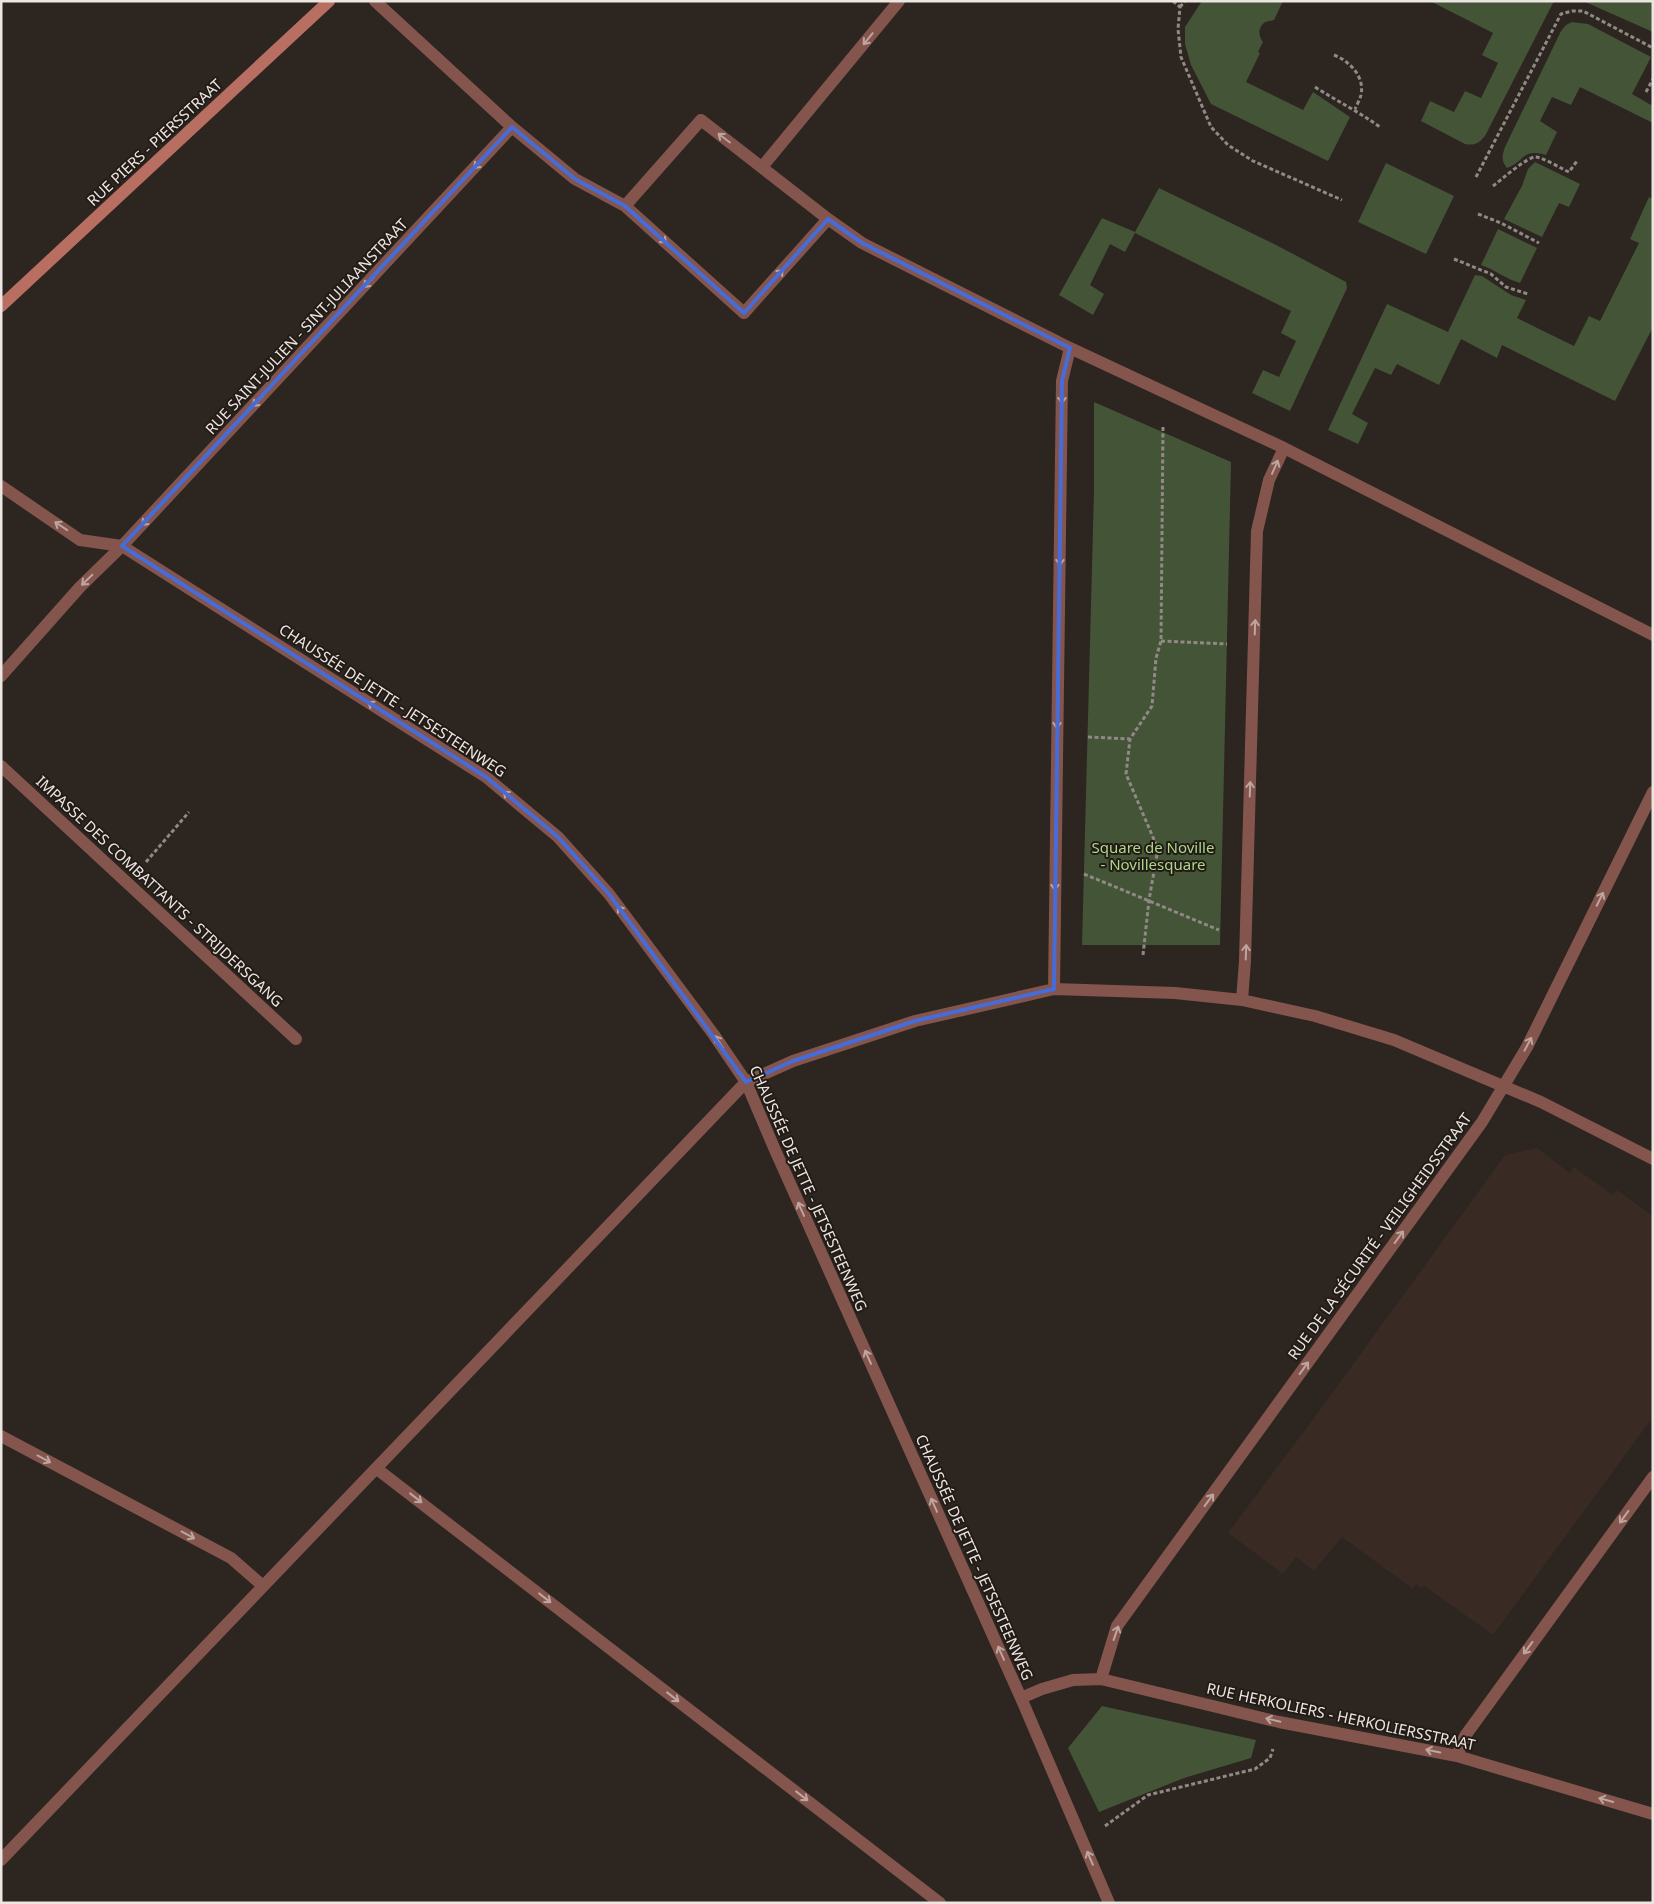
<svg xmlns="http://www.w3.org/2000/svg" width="1654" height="1904" font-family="'Noto Sans',sans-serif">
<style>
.built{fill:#392b23}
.green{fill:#445437}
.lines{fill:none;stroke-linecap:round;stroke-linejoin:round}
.path{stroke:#908985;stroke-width:3;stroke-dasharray:4 2.5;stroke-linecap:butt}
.street{stroke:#84554d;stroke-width:12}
.secondary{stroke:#b96e62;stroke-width:12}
.oneway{stroke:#bda5a0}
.marked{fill:none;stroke:#466cda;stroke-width:4;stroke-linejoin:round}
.labels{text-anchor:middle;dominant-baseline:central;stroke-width:4;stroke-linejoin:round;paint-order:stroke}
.street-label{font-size:15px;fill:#ece6e3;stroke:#231b16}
.park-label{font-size:15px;fill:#add88b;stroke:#231b16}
</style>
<rect width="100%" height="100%" fill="#2d2520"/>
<path class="built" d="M1537,1148L1570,1173L1574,1167L1613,1195L1617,1190L1653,1216V1417L1493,1635L1423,1585L1421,1588L1416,1584L1413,1589L1342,1537L1314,1571L1296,1557L1283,1574L1228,1533L1314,1418L1505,1155Z"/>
<path class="green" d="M1202,1H1283L1274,20L1265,22C1258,27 1258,35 1263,42L1258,52L1260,53L1246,82L1303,110L1313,92L1350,117L1328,161L1211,104L1191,65L1185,44V27Z
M1430,1H1554L1485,136C1479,143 1475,146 1465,144L1421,121L1430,101L1454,112L1465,91L1481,98L1498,63L1482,55L1493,33Z
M1583,1H1653V32Z
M1572,22L1588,24L1651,57L1632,94L1651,105L1653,102V123L1580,87L1571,105L1552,97L1540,121L1557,132L1546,155C1521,148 1526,161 1507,168C1501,161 1502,156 1505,147L1561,31L1566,25Z
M1535,162L1580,184L1569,207L1559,203L1542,237L1504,219L1522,186L1528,169Z
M1386,163L1454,196L1426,254L1358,222Z
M1159,188L1278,246L1346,282L1347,288L1290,411L1252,393L1263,370L1279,377L1296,341L1281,333L1291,311L1135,233L1125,252L1110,244L1090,285L1104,294L1093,315L1059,295L1102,218L1135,232Z
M1649,197L1653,199V327L1615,401L1502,345L1497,358L1461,339L1439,385L1397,364L1391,375L1375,368L1352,414L1368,423L1358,444L1328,430L1387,304L1448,332L1475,275L1482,276L1511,295L1526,300L1517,318L1574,346L1589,316L1600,321L1639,243L1630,239Z
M1498,229L1537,248L1520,283C1506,279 1495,270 1481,265Z
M1094,402L1231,462L1220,945H1082L1094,490Z
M1102,1706L1256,1740L1251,1758L1184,1778L1099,1812L1068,1748Z"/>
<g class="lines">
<path class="path" d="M1173,1L1180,7L1178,29L1181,57L1211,127L1228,145L1253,161L1342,200
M1180,7L1185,1
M1334,55C1349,61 1365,76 1361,95C1360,99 1357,105 1355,109
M1315,87C1337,101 1359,112 1380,127
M1646,92L1653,79
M1476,177L1561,14L1572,11H1583L1653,48
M1493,186C1501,180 1528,156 1536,157C1544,158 1562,169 1569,172L1577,161
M1478,214L1501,223L1539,243
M1454,259L1491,274L1506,287L1528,294
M1161,641L1227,644
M1088,737L1130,739
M146,862L189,812
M1084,874L1219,930
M1143,955L1149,900L1158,849L1126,774L1130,739L1152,706L1156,658L1161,641L1163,427
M1105,1826L1148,1795L1255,1769L1270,1758L1273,1749"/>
<path class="street" d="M375,1L512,127L575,179L625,206L744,313L828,219L701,120L625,206
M762,167L899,1
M828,219L862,243L1070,348L1284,448L1653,635
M1,486L80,540L122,546L486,777L558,837L609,894L714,1035L746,1082L775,1150L1021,1698L1109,1903
M1,676L80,587L122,546L512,127
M1,766L296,1039
M1054,989L1062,381L1070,348
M1242,1000L1245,961L1257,531L1269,480L1284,448
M1,1436L231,1558L263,1586
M377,1469L940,1903
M1101,1679L1117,1626L1482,1122L1527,1047L1653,792
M1021,1698L1042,1689L1073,1680L1101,1679L1279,1722L1457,1756L1653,1814
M1457,1756L1465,1736L1653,1477
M1,1860L746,1082L793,1061L915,1021L1054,989L1175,993L1242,1000L1315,1016L1394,1040L1541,1102L1653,1159"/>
<path class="secondary" d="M1,306L329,1"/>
</g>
<defs><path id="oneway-shaft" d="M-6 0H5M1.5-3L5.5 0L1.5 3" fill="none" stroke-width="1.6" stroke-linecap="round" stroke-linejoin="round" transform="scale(1.25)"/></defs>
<g class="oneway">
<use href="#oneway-shaft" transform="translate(868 39) rotate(129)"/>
<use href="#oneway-shaft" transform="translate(724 138) rotate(-143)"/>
<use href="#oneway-shaft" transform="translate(479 163) rotate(133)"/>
<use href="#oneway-shaft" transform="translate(661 238) rotate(42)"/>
<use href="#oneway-shaft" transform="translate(778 275) rotate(-48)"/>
<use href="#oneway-shaft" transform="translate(369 282) rotate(133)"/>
<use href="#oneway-shaft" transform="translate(1062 396) rotate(91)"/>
<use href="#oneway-shaft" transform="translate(258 401) rotate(133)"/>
<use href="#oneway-shaft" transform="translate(1275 467) rotate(-66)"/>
<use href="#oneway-shaft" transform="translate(147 520) rotate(133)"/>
<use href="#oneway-shaft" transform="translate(61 526) rotate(-146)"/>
<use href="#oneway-shaft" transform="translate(1060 558) rotate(91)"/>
<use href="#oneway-shaft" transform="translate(87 580) rotate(136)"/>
<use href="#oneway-shaft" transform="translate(1255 627) rotate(-88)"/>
<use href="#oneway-shaft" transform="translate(374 706) rotate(-148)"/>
<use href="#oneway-shaft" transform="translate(1057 721) rotate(91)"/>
<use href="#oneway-shaft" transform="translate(1250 789) rotate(-88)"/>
<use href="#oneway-shaft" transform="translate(509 796) rotate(-141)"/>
<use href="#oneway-shaft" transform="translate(1055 883) rotate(91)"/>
<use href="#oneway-shaft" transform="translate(1600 899) rotate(-64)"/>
<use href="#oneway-shaft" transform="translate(622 912) rotate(-127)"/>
<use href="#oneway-shaft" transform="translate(1246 952) rotate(-88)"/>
<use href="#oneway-shaft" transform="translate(719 1042) rotate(-124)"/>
<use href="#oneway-shaft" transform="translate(1528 1044) rotate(-62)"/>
<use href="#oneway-shaft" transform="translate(801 1209) rotate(-114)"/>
<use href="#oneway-shaft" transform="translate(1399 1237) rotate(-54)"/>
<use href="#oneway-shaft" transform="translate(868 1357) rotate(-114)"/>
<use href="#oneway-shaft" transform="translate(1304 1368) rotate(-54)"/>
<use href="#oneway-shaft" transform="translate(44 1459) rotate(28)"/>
<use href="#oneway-shaft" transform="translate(416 1498) rotate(38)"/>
<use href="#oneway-shaft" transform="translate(1209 1500) rotate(-54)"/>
<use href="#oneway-shaft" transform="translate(934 1505) rotate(-114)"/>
<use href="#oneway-shaft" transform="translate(1624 1517) rotate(126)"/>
<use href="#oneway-shaft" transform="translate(188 1535) rotate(28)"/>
<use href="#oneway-shaft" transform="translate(545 1598) rotate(38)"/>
<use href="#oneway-shaft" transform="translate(1116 1633) rotate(-71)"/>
<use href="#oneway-shaft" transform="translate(1528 1648) rotate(126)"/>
<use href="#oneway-shaft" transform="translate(1001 1653) rotate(-114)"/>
<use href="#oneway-shaft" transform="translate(673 1697) rotate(38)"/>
<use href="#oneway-shaft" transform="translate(1273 1720) rotate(-167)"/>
<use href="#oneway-shaft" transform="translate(1433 1751) rotate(-168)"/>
<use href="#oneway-shaft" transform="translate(802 1796) rotate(38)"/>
<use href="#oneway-shaft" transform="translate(1606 1800) rotate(-164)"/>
<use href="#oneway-shaft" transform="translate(1090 1858) rotate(-113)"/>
</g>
<path class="marked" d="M512,127L575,179L625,206L744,313L828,219L862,243L1070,348L1062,381L1054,989L915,1021L793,1061L746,1082L609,894L558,837L486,777L122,546Z"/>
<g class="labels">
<g class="street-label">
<text transform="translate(154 142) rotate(-43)">RUE PIERS - PIERSSTRAAT</text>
<text transform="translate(306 326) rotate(-47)">RUE SAINT-JULIEN - SINT-JULIAANSTRAAT</text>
<text transform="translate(393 700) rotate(33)">CHAUSSÉE DE JETTE - JETSESTEENWEG</text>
<text transform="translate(160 891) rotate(43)">IMPASSE DES COMBATTANTS - STRIJDERSGANG</text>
<text transform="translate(809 1188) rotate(66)">CHAUSSÉE DE JETTE - JETSESTEENWEG</text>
<text transform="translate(1379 1236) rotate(-54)">RUE DE LA SÉCURITÉ - VEILIGHEIDSSTRAAT</text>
<text transform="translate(975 1557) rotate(66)">CHAUSSÉE DE JETTE - JETSESTEENWEG</text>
<text transform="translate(1341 1716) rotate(12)">RUE HERKOLIERS - HERKOLIERSSTRAAT</text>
</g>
<g class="park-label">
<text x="1153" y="847">Square de Noville<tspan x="1153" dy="17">- Novillesquare</tspan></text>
</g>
</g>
<rect width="1654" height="1904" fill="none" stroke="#ece6e3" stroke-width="5"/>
</svg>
